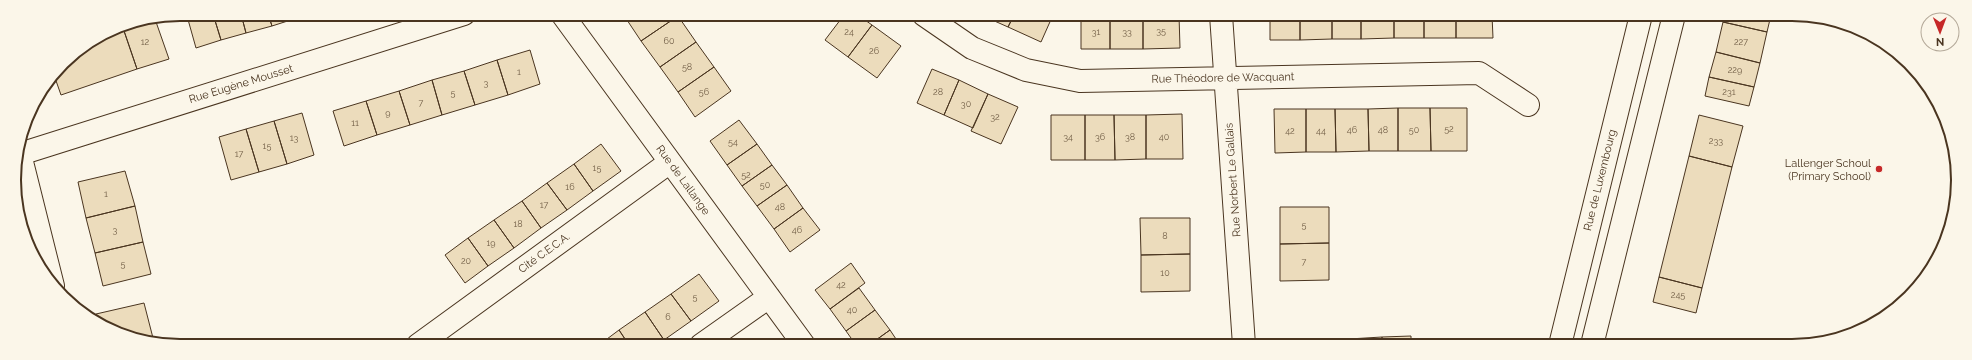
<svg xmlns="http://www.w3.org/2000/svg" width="1972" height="360" font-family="Raleway,sans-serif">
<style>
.building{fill:#ecdcbc;stroke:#4a3520}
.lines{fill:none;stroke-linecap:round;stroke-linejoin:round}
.minor-casing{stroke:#4a3520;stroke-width:24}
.primary-casing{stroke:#4a3520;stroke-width:24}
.minor{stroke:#fbf6e9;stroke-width:22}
.primary{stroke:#fbf6e9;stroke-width:22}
.poi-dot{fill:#c62828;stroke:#fbf6e9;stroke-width:1.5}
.labels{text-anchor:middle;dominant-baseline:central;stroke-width:3;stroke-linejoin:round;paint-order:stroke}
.number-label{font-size:9px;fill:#725f47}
.street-label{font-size:11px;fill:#4a3520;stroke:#fbf6e9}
.poi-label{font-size:11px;fill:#4a3520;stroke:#fbf6e9;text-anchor:end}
.rim{fill:none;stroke:#4a3520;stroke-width:2}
</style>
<rect width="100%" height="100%" fill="#fbf6e9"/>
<path class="building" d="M195,14H213L221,40L196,48L187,16Z
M213,14H241L246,33L221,40Z
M241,14H268L272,26L246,33Z
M268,14H296L297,18L272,26Z
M296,14H311L297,18Z
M623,14H676L678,16L641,41Z
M844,15H858L872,25L848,57L825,40Z
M981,15H1014L1008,27Z
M1014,15H1053L1041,42L1008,27Z
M1081,15H1110V49H1081Z
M1110,15H1143V49H1110Z
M1143,15H1179L1180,48L1143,49Z
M1270,15H1300V40H1270Z
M1300,15H1332V39L1300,40Z
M1332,15H1361V39H1332Z
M1361,15H1394V38L1361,39Z
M1394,15H1424V38H1394Z
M1424,15H1456V38H1424Z
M1456,15H1492L1493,38H1456Z
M1724,15H1771L1767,32L1723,22Z
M678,16L696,42L660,67L641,41Z
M155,19L169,59L137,69L122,25Z
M1723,22L1767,32L1760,63L1716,52Z
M122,25L137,69L61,95L54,75L63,62L117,27Z
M872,25L901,46L877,78L848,57Z
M696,42L714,67L678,92L660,67Z
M530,50L540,84L508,95L497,60Z
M1716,52L1760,63L1754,87L1709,77Z
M497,60L508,95L475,105L464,71Z
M714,67L731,91L695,117L678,92Z
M932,69L959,80L944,115L917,103Z
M464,71L475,105L442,115L432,80Z
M1709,77L1754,87L1749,106L1705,96Z
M432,80L442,115L410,125L399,91Z
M959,80L988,94L973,128L944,115Z
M399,91L410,125L377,135L366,101Z
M988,94L1018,107L1001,144L971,131Z
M366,101L377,135L344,146L333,111Z
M1398,108V151H1369L1368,109Z
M1398,108H1430L1431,151H1398Z
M1430,108H1467V151H1431Z
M1274,109H1306V152L1275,153Z
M1306,109H1335L1336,152H1306Z
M1335,109H1368L1369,151L1336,152Z
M302,113L314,155L287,164L274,121Z
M1182,114L1183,159H1146V115Z
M1051,115H1085V160H1051Z
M1085,115H1114L1115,160H1085Z
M1114,115H1146V159L1115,160Z
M1699,115L1743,126L1732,167L1689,156Z
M739,120L757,144L727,165L710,141Z
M274,121L287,164L259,172L246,129Z
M246,129L259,172L231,180L219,137Z
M601,144L621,171L593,191L574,164Z
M757,144L772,165L742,186L727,165Z
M1689,156L1732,167L1702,288L1659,277Z
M574,164L593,191L567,210L547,183Z
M772,165L787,185L757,206L742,186Z
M125,171L135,206L86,218L78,182Z
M547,183L567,210L541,228L522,201Z
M787,185L803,208L774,229L757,206Z
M522,201L541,228L514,248L494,220Z
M135,206L143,242L95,253L86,218Z
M1280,207H1329V243L1280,244Z
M803,208L820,230L790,252L774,229Z
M1140,218H1190V254L1141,255Z
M494,220L514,248L488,266L468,238Z
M468,238L488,266L465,283L445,255Z
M143,242L151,274L103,286L95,253Z
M1329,243V280L1280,281V244Z
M1190,254V291L1141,292V255Z
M851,263L865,283L830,309L815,290Z
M699,274L719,301L691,321L671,294Z
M1659,277L1702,288L1696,313L1653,302Z
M859,288L875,310L846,331L830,309Z
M671,294L691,321L664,340L645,312Z
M144,303L153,338L145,340L106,329L98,323L96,314Z
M875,310L890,330L869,345H856L846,331Z
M645,312L664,340L657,345H629L619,330Z
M619,330L629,345H599Z
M890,330L900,345H869Z
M1411,336V345H1382V337Z
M1382,337V345H1350L1349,339Z
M1349,339L1350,345H1320V341Z
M1320,341V345H1288V342Z"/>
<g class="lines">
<defs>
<path id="minor" d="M562,14L804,345
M924,15L972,48L1026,70L1080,81L1479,73L1528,105
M1221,15L1244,345
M18,153L20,154L464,14
M20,154L53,286
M418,345L670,162
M701,345L769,297"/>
<path id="primary" d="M1560,345L1641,15
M1592,345L1674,15"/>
</defs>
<use href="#minor" class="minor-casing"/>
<use href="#primary" class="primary-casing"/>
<use href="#minor" class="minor"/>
<use href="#primary" class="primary"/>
</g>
<circle class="poi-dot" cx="1879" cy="169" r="4"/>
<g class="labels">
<g class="number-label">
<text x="1161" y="31">35</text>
<text x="849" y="32">24</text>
<text x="1096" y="32">31</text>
<text x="1127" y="32">33</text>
<text x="669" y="41">60</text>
<text x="145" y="42">12</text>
<text x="1741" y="42">227</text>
<text x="874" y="51">26</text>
<text x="687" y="67">58</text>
<text x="1735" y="70">229</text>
<text x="519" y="72">1</text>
<text x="486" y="83">3</text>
<text x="704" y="92">56</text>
<text x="938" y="92">28</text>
<text x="1729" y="92">231</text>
<text x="453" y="93">5</text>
<text x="421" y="103">7</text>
<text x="966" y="104">30</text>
<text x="388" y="113">9</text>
<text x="995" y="117">32</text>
<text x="355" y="123">11</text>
<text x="1449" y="129">52</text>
<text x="1352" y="130">46</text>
<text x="1383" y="130">48</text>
<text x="1414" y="130">50</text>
<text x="1290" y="131">42</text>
<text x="1321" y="131">44</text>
<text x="1068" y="137">34</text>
<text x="1100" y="137">36</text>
<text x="1130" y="137">38</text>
<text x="1164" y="137">40</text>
<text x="294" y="138">13</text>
<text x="1716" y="141">233</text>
<text x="733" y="142">54</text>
<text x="267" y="146">15</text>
<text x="239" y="154">17</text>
<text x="597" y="168">15</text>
<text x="746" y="175">52</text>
<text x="765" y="185">50</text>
<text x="570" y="187">16</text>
<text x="106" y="194">1</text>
<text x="544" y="205">17</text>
<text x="780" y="207">48</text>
<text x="518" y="224">18</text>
<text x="1304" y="225">5</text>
<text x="115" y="230">3</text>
<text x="797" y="230">46</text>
<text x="1165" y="236">8</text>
<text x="491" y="243">19</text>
<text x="466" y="261">20</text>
<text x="1304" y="262">7</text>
<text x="123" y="264">5</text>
<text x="1165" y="273">10</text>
<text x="841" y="285">42</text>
<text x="1678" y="295">245</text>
<text x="695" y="297">5</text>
<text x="852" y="310">40</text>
<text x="668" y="317">6</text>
</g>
<g class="street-label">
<text transform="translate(1223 78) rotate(-1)">Rue Théodore de Wacquant</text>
<text transform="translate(241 84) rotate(-17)">Rue Eugène Mousset</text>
<text transform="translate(683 180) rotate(54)">Rue de Lallange</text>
<text transform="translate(1233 180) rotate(-94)">Rue Norbert Le Gallais</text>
<text transform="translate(1600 180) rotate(-76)">Rue de Luxembourg</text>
<text transform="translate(544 253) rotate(-36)">Cité C.E.C.A.</text>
</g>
<g class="poi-label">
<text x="1871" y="163">Lallenger Schoul<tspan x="1871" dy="13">(Primary School)</tspan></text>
</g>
</g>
<path d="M0 0H1972V360H0ZM180 21H1792A159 159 0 0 1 1951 180V180A159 159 0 0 1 1792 339H180A159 159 0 0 1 21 180V180A159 159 0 0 1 180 21Z" fill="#fbf6e9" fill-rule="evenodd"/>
<path class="rim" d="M180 21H1792A159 159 0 0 1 1951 180V180A159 159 0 0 1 1792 339H180A159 159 0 0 1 21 180V180A159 159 0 0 1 180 21Z"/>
<g transform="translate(1940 32) rotate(179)"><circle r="19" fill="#fbf6e9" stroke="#b4a999"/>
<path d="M0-3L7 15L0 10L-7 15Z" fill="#c62828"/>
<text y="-6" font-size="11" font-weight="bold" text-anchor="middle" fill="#4a3520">N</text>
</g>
</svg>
